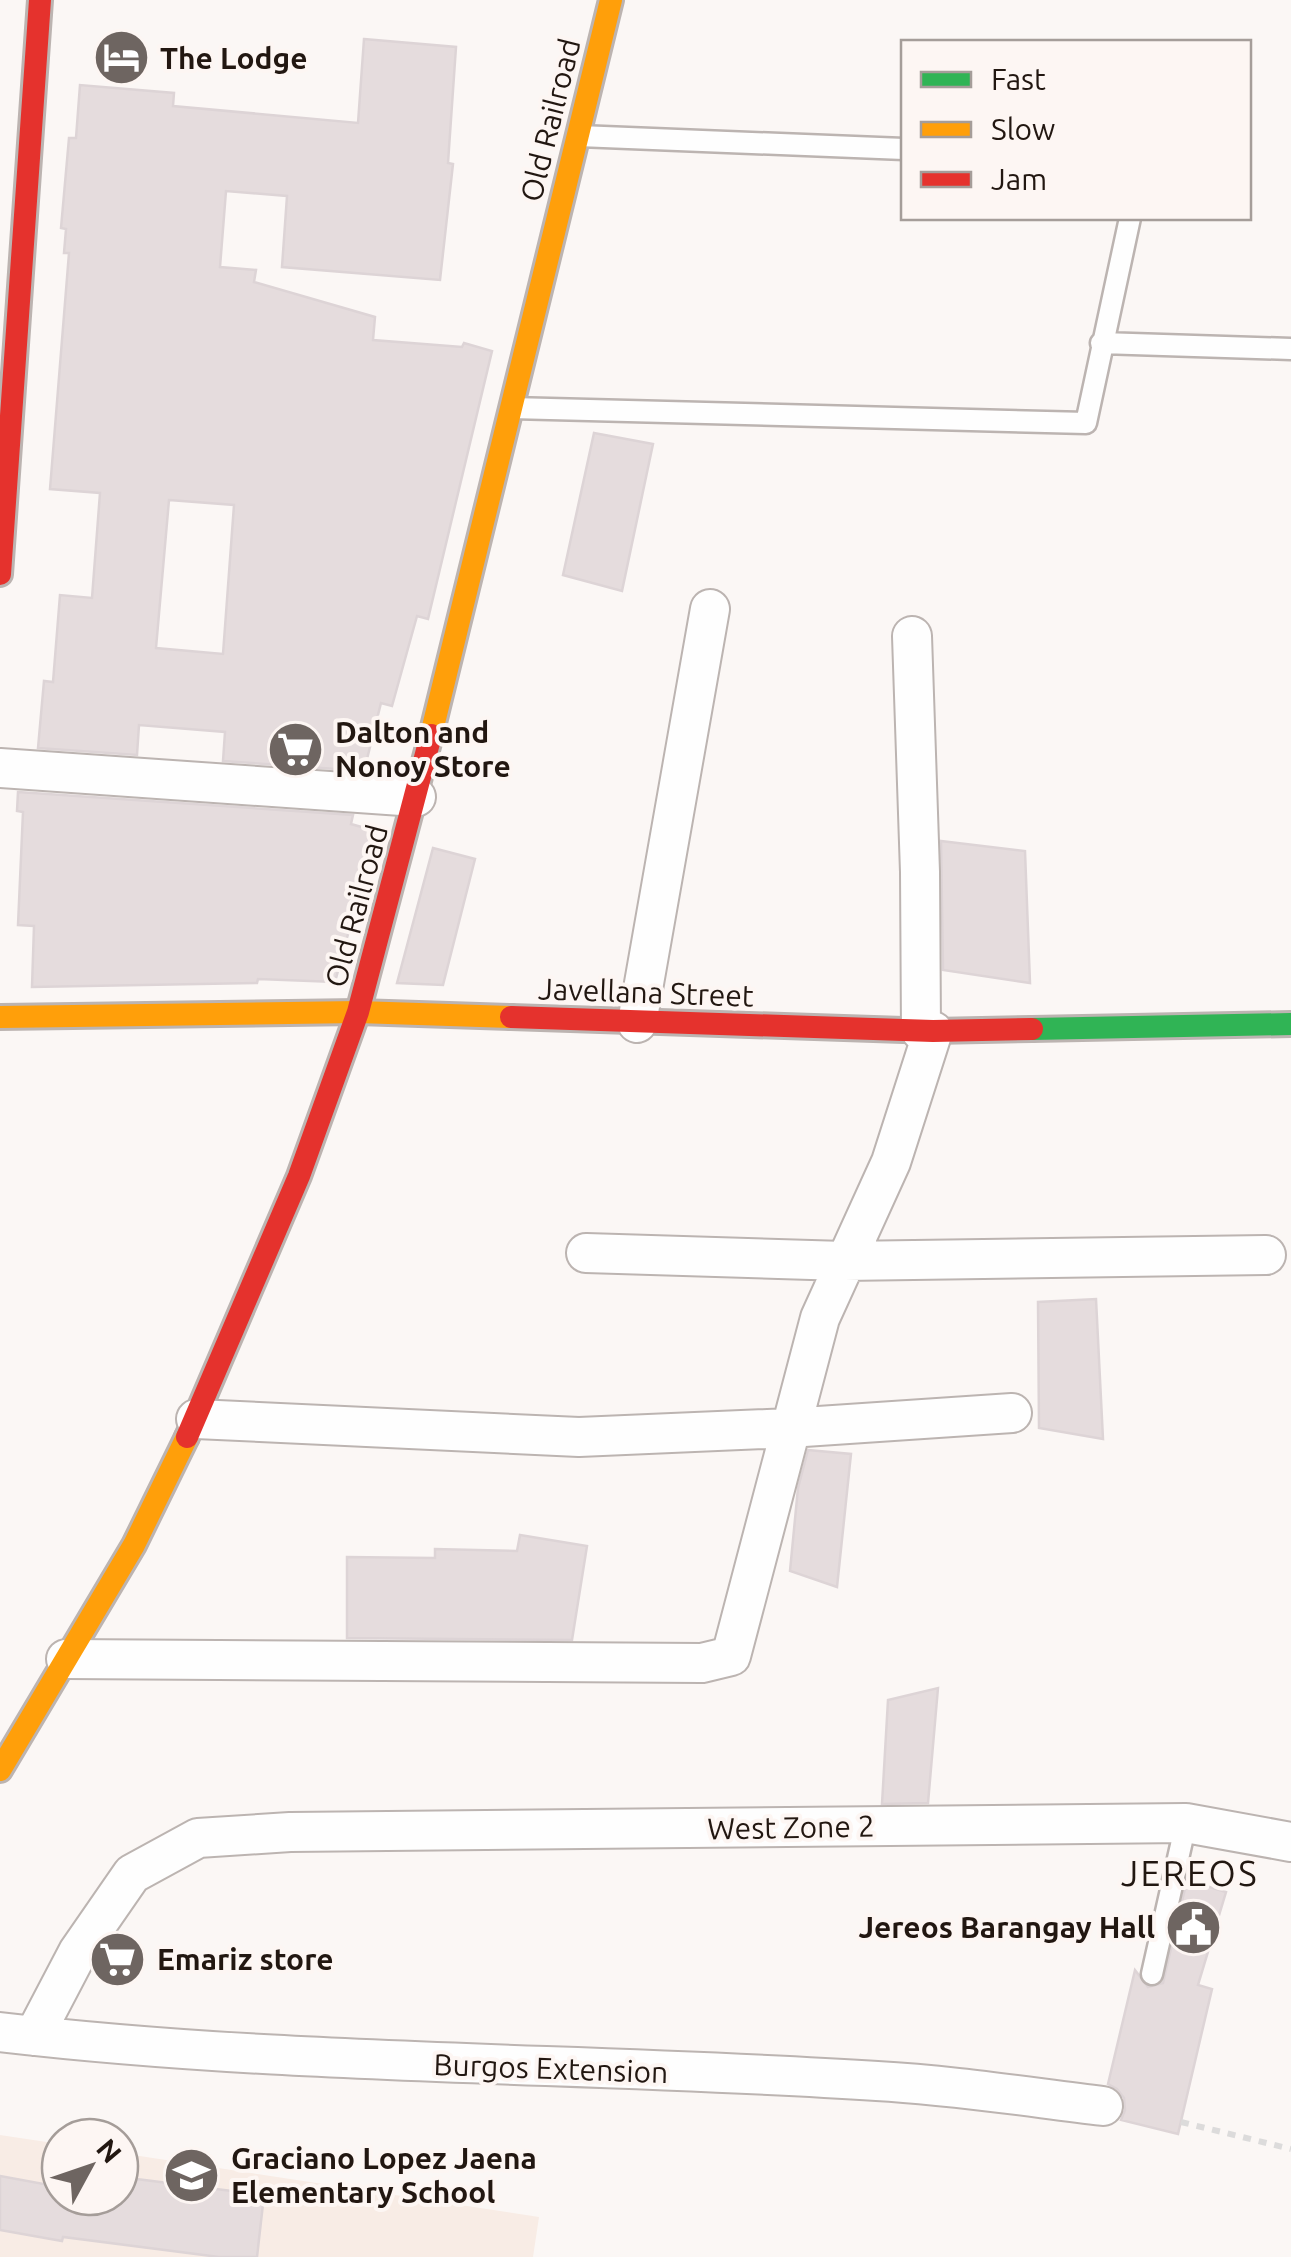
<svg xmlns="http://www.w3.org/2000/svg" width="1291" height="2257" font-family="Ubuntu,sans-serif">
<style>
.education{fill:#f8ece5}
.building{fill:#e5dcdd;stroke:#ddd4d6;stroke-width:2.5;fill-rule:evenodd}
.lines{fill:none;stroke-linecap:round;stroke-linejoin:round}
.lane-casing{stroke:#bcb4b1;stroke-width:25}
.street-casing{stroke:#bcb4b1;stroke-width:42}
.fast-casing{stroke:#bcb4b1;stroke-width:28}
.slow-casing{stroke:#bcb4b1;stroke-width:28}
.jam-casing{stroke:#bcb4b1;stroke-width:28}
.path{stroke:#dcdbdb;stroke-width:6;stroke-dasharray:8 8;stroke-linecap:butt}
.lane{stroke:#fefefe;stroke-width:20}
.street{stroke:#fefefe;stroke-width:38}
.fast{stroke:#30b455;stroke-width:22}
.slow{stroke:#ff9f0a;stroke-width:22}
.jam{stroke:#e5322d;stroke-width:22}
.labels{text-anchor:middle;dominant-baseline:central;stroke-width:8;stroke-linejoin:round;paint-order:stroke}
.poi-label{font-size:30px;font-weight:bold;fill:#221711;stroke:#fdf6f3;text-anchor:start}
.street-label{font-size:30px;fill:#221711;stroke:#fdf6f3}
.quarter-label{font-size:35px;letter-spacing:2.5px;fill:#221711;stroke:#fdf6f3}
</style>
<rect width="100%" height="100%" fill="#fbf7f5"/>
<path class="education" d="M0,2135L60,2144V2197H120V2153L539,2217L533,2257H0Z"/>
<path class="building" d="M364,39L456,47L448,163L453,164L440,280L282,267L287,196L226,191L220,267L256,270L254,282L375,317L373,340L462,347L464,343L492,351L428,619L417,616L392,706L381,703L364,771L223,761L225,732L139,725L137,755L38,748L44,681L53,682L60,595L92,598L100,493L50,489L69,253H64L66,229L61,228L69,138H76L80,85L174,93L173,106L358,123ZM169,500L234,505L223,654L156,648Z
M594,433L653,444L622,591L563,575Z
M18,792L353,815L351,824L376,831L335,982L258,979L257,983L32,987L34,926L18,925L23,812L17,811Z
M941,841L1025,851L1030,983L943,970Z
M433,848L475,859L443,985L397,983Z
M1096,1299L1103,1439L1039,1428L1038,1302Z
M808,1450L851,1454L837,1587L790,1571L798,1488Z
M520,1535L587,1546L572,1640L347,1638V1557L435,1558V1549L517,1551Z
M938,1688L928,1803L882,1804L888,1700Z
M1187,1880L1226,1892L1198,1985L1212,1989L1178,2134L1121,2120L1125,2110L1124,2098L1117,2089L1108,2084L1135,1970L1148,1987L1163,1983Z
M0,2176L60,2187V2197H120V2177L264,2195L257,2257H219L63,2237L62,2241L0,2230Z"/>
<g class="lines">
<defs>
<path id="lane" d="M579,136L904,149
M1101,343L1291,349
M511,408L1086,423L1130,218
M1152,1974L1186,1823"/>
<path id="street" d="M912,636L920,872L921,1031
M0,768L416,797
M637,1023L710,609
M586,1253L844,1261L1266,1255
M196,1419L579,1437L789,1428L1012,1413
M66,1659L702,1663L731,1656L820,1318L891,1162L933,1031
M0,2032C291,2066 585,2062 877,2081C952,2085 1028,2097 1103,2106
M34,2036L78,1952L132,1874L198,1838L290,1832L1186,1823L1291,1842"/>
<path id="fast" d="M1032,1029L1291,1024"/>
<path id="slow" d="M431,735L611,0
M0,1017L358,1012L511,1017
M0,1770L134,1545L187,1437"/>
<path id="jam" d="M0,574L40,0
M511,1017L933,1031L1032,1029
M187,1437L299,1176L358,1012L431,735"/>
</defs>
<use href="#lane" class="lane-casing"/>
<use href="#street" class="street-casing"/>
<use href="#fast" class="fast-casing"/>
<use href="#slow" class="slow-casing"/>
<use href="#jam" class="jam-casing"/>
<path class="path" d="M1181,2122L1291,2149"/>
<use href="#lane" class="lane"/>
<use href="#street" class="street"/>
<use href="#fast" class="fast"/>
<use href="#slow" class="slow"/>
<use href="#jam" class="jam"/>
</g>
<defs>
<symbol id="hotel-disc" viewBox="-11 -11 22 22"><circle r="9.5" fill="#6e6561" stroke="#fdf6f3"/><path d="M-6-4.5h1.5V1H6V5H4.5V3h-9V5H-6ZM-4 0a1.8 1.8 0 1 1 3.6 0ZM.5 0V-2.5h3Q6-2.5 6 0Z" fill="#fff"/></symbol>
<symbol id="supermarket-disc" viewBox="-11 -11 22 22"><circle r="9.5" fill="#6e6561" stroke="#fdf6f3"/><path d="M-6-5.5h2.5l.6 2H6L4.5 2H-2.5L-4.4-4H-6ZM-1.5 3.2a1.3 1.3 0 1 0 .1 0ZM3 3.2a1.3 1.3 0 1 0 .1 0Z" fill="#fff"/></symbol>
<symbol id="civic-disc" viewBox="-11 -11 22 22"><circle r="9.5" fill="#6e6561" stroke="#fdf6f3"/><path d="M-.6-6.5H3V-4.5H.6V-3L4-1V1h2V6H-6V1h2V-1L-.6-3ZM-1.2 2.5V6h2.4V2.5Z" fill="#fff"/></symbol>
<symbol id="school-disc" viewBox="-11 -11 22 22"><circle r="9.5" fill="#6e6561" stroke="#fdf6f3"/><path d="M0-5L7-2L0 1L-7-2ZM-4 1L0 2.5L4 1V4Q0 6-4 4Z" fill="#fff"/></symbol>
</defs>
<g fill-rule="evenodd">
<use href="#hotel-disc" x="90" y="26" width="63" height="63"/>
<use href="#supermarket-disc" x="264" y="718" width="63" height="63"/>
<use href="#civic-disc" x="1162" y="1896" width="63" height="63"/>
<use href="#supermarket-disc" x="86" y="1928" width="63" height="63"/>
<use href="#school-disc" x="160" y="2144" width="63" height="63"/>
</g>
<g class="labels">
<g class="poi-label">
<text x="160" y="58">The Lodge</text>
<text x="335" y="732">Dalton and<tspan x="335" dy="34">Nonoy Store</tspan></text>
<text x="1155" y="1927" text-anchor="end">Jereos Barangay Hall</text>
<text x="157" y="1959">Emariz store</text>
<text x="231" y="2158">Graciano Lopez Jaena<tspan x="231" dy="34">Elementary School</tspan></text>
</g>
<g class="street-label">
<text transform="translate(550 120) rotate(-76)">Old Railroad</text>
<text transform="translate(356 906) rotate(-75)">Old Railroad</text>
<text transform="translate(646 992) rotate(2)">Javellana Street</text>
<text transform="translate(791 1827) rotate(-1)">West Zone 2</text>
<text transform="translate(551 2068) rotate(2)">Burgos Extension</text>
</g>
<g class="quarter-label">
<text x="1190" y="1873">JEREOS</text>
</g>
</g>
<rect x="901" y="40" width="350" height="180" fill="#fdf6f3" stroke="#a59d99" stroke-width="2.5"/>
<rect x="921" y="72" width="50" height="15" fill="#30b455" stroke="#a59d99" stroke-width="2.5"/>
<text x="991" y="90" font-size="30" fill="#221711">Fast</text>
<rect x="921" y="122" width="50" height="15" fill="#ff9f0a" stroke="#a59d99" stroke-width="2.5"/>
<text x="991" y="140" font-size="30" fill="#221711">Slow</text>
<rect x="921" y="172" width="50" height="15" fill="#e5322d" stroke="#a59d99" stroke-width="2.5"/>
<text x="991" y="190" font-size="30" fill="#221711">Jam</text>
<g transform="translate(90 2167) rotate(50)"><circle r="48" fill="#fdf6f3" stroke="#a59d99" stroke-width="2.5"/>
<path d="M0-8L18 38L0 25L-18 38Z" fill="#6e6561"/>
<text y="-15" font-size="28" font-weight="bold" text-anchor="middle" fill="#221711">N</text>
</g>
</svg>
